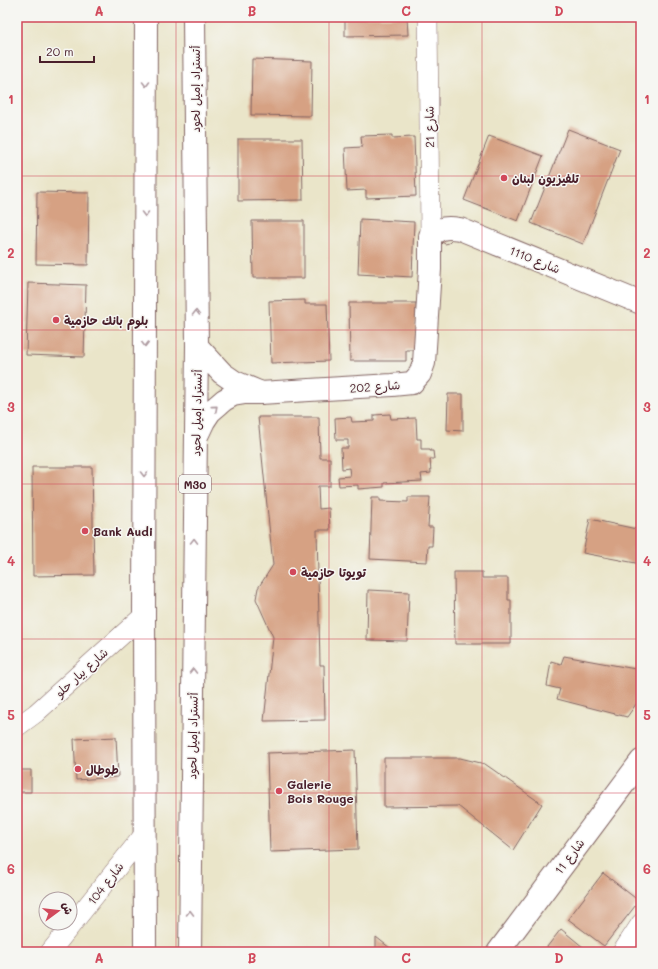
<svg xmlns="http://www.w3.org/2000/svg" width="658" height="969" font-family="Mali,'Playpen Sans Arabic',sans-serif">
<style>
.building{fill:#d6a183}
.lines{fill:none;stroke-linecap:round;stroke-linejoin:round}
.minor-casing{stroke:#826462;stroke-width:20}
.tertiary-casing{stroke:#826462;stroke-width:24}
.motorway-casing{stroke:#826462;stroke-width:24}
.minor{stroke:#fff;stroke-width:19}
.tertiary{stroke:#fff;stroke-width:22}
.motorway{stroke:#fff;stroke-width:22}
.oneway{stroke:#ae9aa0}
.grid{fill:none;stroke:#d1495b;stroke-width:1;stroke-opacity:0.55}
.poi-dot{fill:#d1495b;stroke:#f6f6f2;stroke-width:1.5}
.labels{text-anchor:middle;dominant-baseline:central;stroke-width:3;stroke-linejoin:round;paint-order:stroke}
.shield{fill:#f6f6f2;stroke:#7e6067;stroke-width:1}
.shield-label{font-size:11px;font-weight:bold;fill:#4a1f2b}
.street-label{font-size:12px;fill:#4a1f2b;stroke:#f6f6f2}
.poi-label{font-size:12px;font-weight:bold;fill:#4a1f2b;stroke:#f6f6f2;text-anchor:start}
.neatline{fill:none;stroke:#d1495b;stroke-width:1.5}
.grid-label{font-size:13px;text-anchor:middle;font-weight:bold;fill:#d1495b}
</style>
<rect width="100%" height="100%" fill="#f6f6f2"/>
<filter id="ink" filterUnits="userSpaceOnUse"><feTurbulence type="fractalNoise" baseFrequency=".025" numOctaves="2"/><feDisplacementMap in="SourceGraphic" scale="8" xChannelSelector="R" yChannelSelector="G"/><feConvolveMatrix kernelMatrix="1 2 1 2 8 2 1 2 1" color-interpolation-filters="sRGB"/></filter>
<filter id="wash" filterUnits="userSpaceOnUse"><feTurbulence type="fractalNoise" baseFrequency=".012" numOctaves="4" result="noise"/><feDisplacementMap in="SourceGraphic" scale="16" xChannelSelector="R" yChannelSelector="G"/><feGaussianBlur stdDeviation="0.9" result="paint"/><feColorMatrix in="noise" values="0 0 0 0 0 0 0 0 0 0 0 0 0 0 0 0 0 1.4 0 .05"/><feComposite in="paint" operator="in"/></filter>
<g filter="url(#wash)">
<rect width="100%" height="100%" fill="#eae5c9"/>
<g id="blocks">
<path class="building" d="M345,17H407L408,35L345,36Z
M252,59L312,61L311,116L251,115Z
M568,129L620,149L583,244L531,223Z
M392,135V138L414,137L416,196L366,198V190L347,191L345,148L362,147L361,136Z
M489,136L543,156L518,221L464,200Z
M238,139H302L303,200L238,201Z
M37,192L89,193L88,265L36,264Z
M360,219L414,222L412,277L358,274Z
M252,221H304V278H253Z
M444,232L452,238V240L449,243L445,244L442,242L440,240Z
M28,283L86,285L84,357L26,355Z
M305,300V304H327L329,361L271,363L269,301Z
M349,303H416V350H406V361H350Z
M448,394H463V431L447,430Z
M390,414L391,419L416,418L417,439H421V449H430V451H433L434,459H430L431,473L421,474L422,481L384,483V487L358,489V485L339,486L338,477L350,476L349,468L342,469L341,448H348V440H336L335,418L351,417L352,422L374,421V415Z
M258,417H319L320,458H330V486H318L319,509L329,508L330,530H317L320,665H324L325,720L264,721L273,637L256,599L258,588L264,579L273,565Z
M32,467H92L94,575L33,576Z
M372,497H380V501L408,502V497H430L428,527H433L432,546H428L427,562L370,559Z
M590,519L641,530V564L583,553Z
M454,572H482V578H508V600H511V644H455Z
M368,590L409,592L407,641L367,640Z
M564,656L641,670V697L627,717L557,699L560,689L547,686L551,661L561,664Z
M116,737L118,777L76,780L74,739Z
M355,750L358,849L270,852L267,753Z
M384,758H460L485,764L542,804L513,850L458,806L384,807Z
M17,770H31V792H17Z
M603,873L639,901L604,946L568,919Z
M561,929L589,952H543Z
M376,937L395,952H376Z"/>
</g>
</g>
<g filter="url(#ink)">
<use href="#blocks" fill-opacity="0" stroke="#826462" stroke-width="1"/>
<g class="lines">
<defs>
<path id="minor" d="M428,17L430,236
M17,727L36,713L144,615
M50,952L145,833
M622,952L641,923"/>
<path id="tertiary" d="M260,393L392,385L412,383L420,374L424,363L430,269V236C441,227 447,227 460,229L641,303
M498,952L641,761"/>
<path id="motorway" d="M197,346L222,373L235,382L259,392
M196,438L204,421L210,412L224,400L233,395L245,393H260
M145,952L144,615L146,17
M190,952L197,346L194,17"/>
</defs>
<use href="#minor" class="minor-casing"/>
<use href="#tertiary" class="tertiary-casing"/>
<use href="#motorway" class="motorway-casing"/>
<use href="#minor" class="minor"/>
<use href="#tertiary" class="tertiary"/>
<use href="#motorway" class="motorway"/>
</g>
<defs><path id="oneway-chevron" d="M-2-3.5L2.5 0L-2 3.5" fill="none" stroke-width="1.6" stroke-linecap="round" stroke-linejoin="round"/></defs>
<g class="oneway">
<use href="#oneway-chevron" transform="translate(146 84) rotate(90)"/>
<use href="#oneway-chevron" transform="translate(145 214) rotate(90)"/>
<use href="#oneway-chevron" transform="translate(196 313) rotate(-90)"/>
<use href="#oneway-chevron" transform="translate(145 344) rotate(90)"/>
<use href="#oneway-chevron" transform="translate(215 408) rotate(-41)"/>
<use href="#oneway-chevron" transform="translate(144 474) rotate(90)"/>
<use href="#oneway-chevron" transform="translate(194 541) rotate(-89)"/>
<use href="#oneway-chevron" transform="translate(193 671) rotate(-89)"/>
<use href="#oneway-chevron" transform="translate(190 913) rotate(-89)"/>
</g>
</g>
<path class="grid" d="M176,17V952M329,17V952M482,17V952M17,176H641M17,330H641M17,484H641M17,639H641M17,793H641"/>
<g class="poi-dot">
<circle cx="504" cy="178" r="4"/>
<circle cx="56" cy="320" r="4"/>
<circle cx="85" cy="531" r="4"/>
<circle cx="293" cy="572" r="4"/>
<circle cx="78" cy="769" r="4"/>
<circle cx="279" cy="791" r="4"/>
</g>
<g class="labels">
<rect class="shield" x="179" y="475" width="32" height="18" rx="3"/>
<g class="shield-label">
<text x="195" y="484">M30</text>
</g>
<g class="street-label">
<text transform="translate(195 89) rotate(-90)">أتستراد إميل لحود</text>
<text transform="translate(429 127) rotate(-91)">شارع 21</text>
<text transform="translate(535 259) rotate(22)">شارع 1110</text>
<text transform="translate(375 386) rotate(-4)">شارع 202</text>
<text transform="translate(196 413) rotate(-89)">أتستراد إميل لحود</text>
<text transform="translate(81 672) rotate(-42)">شارع بيار حلو</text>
<text transform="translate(192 736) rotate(-89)">أتستراد إميل لحود</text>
<text transform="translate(569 856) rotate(-53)">شارع 11</text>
<text transform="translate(105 883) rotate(-52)">شارع 104</text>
</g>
<g class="poi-label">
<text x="512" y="178">تلفيزيون لبنان</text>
<text x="64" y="320">بلوم بانك حازمية</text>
<text x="93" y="531">Bank Audi</text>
<text x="301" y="572">تويوتا حازمية</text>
<text x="86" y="769">طوطال</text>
<text x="287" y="784">Galerie<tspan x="287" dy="14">Bois Rouge</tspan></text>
</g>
</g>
<rect width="658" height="969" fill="none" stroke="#f6f6f2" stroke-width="44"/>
<g transform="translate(58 911) rotate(75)"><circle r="19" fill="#f6f6f2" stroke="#b1a0a2"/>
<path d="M0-3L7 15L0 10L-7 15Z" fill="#d1495b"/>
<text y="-6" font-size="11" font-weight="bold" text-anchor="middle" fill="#4a1f2b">ش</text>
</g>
<path d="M40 56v6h54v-6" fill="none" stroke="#4a1f2b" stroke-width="2"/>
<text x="46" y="56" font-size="12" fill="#4a1f2b" stroke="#f6f6f2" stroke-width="3" paint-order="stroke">20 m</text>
<rect x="22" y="22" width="614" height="925" class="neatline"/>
<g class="grid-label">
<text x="99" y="16">A</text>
<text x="252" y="16">B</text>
<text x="406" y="16">C</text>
<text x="559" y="16">D</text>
<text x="11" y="104">1</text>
<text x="647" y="104">1</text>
<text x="11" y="258">2</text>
<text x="647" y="258">2</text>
<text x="11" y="412">3</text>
<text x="647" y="412">3</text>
<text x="11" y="566">4</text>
<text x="647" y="566">4</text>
<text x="11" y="720">5</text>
<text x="647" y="720">5</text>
<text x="11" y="874">6</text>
<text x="647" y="874">6</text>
<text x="99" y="963">A</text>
<text x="252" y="963">B</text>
<text x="406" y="963">C</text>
<text x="559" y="963">D</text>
</g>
</svg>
